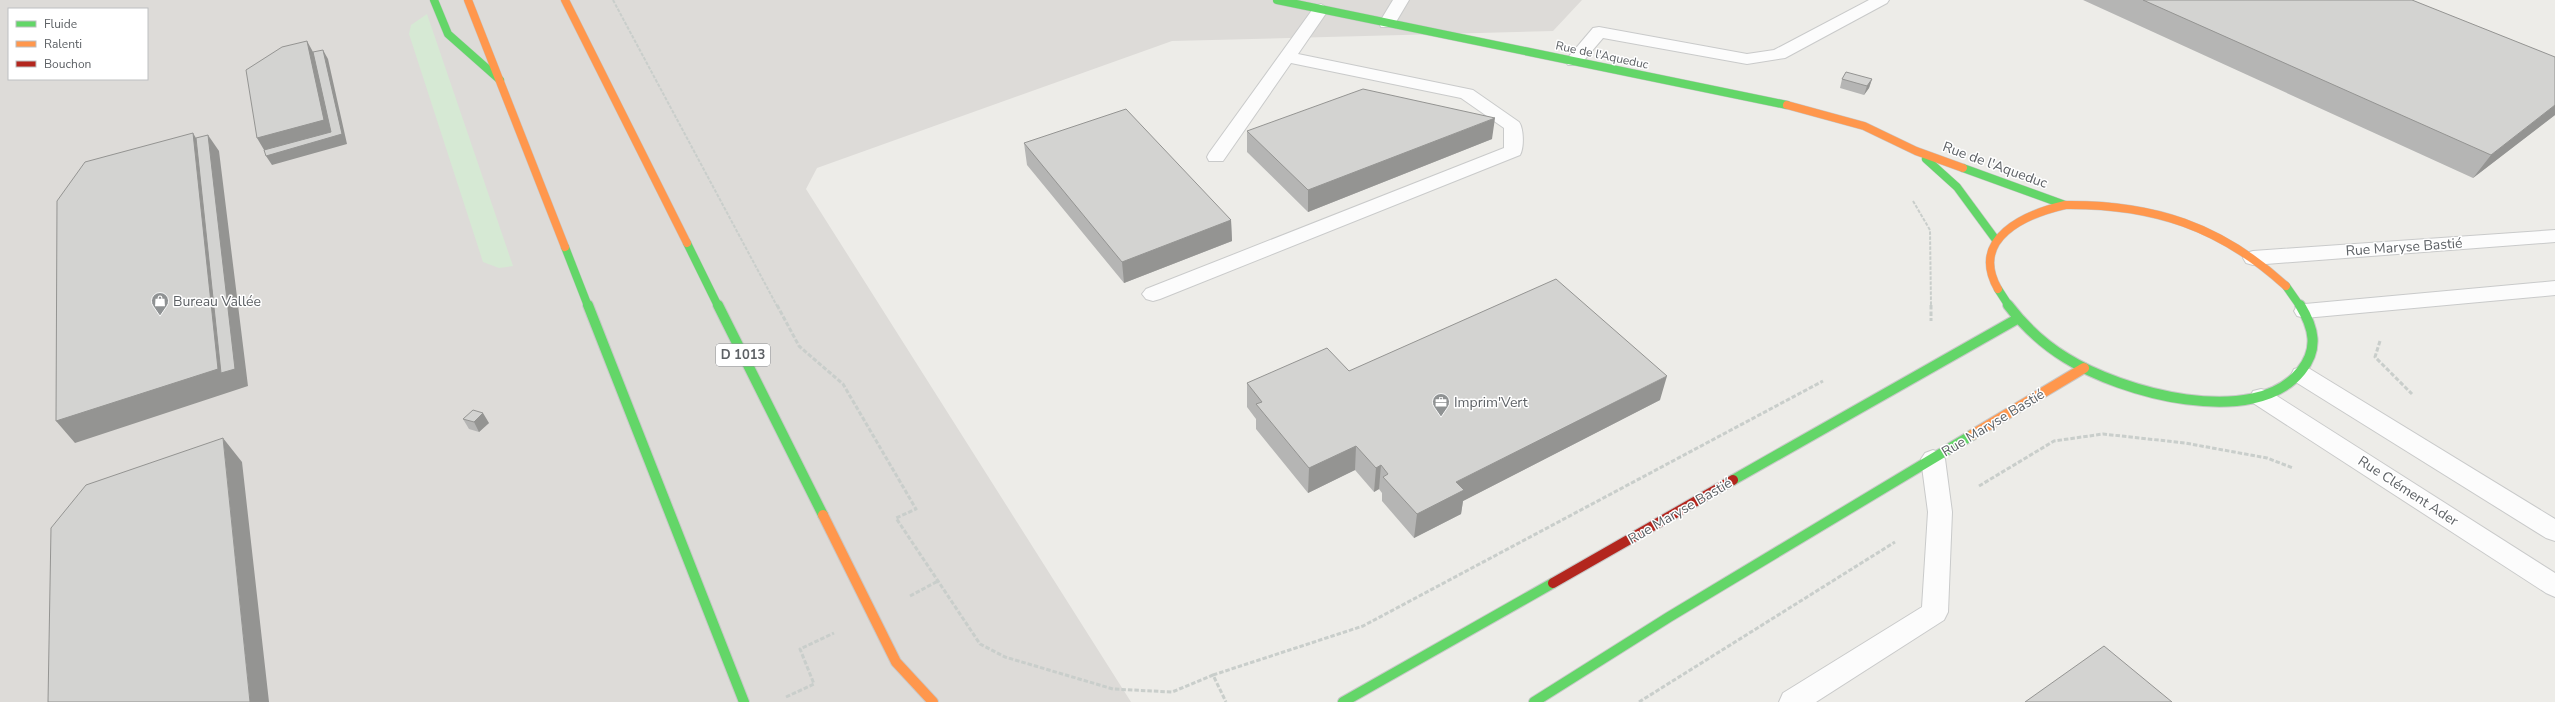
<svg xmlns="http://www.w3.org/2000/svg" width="2555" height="702" font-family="'Nunito Sans',sans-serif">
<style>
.industrial{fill:#dddbd8;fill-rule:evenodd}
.green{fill:#d6e9d4}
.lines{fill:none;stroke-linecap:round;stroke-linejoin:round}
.lane-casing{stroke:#c9caca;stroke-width:2}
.street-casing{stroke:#c9caca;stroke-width:2}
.fast-far1-casing{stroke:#c8c8c8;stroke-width:9}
.fast-casing{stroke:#c8c8c8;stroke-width:12}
.slow-far1-casing{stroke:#c8c8c8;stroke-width:9}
.slow-casing{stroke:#c8c8c8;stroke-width:12}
.jam-casing{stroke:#c8c8c8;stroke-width:12}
.path-far1{stroke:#c9cecb;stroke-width:2;stroke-dasharray:3.5 1.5;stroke-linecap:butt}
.path{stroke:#c9cecb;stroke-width:3;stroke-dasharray:4.5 2;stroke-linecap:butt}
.lane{fill:#fcfcfc;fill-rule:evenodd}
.street{fill:#fcfcfc;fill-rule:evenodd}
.fast-far1{stroke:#63d668;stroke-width:8}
.fast{stroke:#63d668;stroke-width:10}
.slow-far1{stroke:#ff974d;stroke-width:8}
.slow{stroke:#ff974d;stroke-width:10}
.jam{stroke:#b3261e;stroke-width:10}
.wall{fill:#b5b5b4}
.shaded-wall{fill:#949492}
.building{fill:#d3d3d1;stroke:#949492}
.labels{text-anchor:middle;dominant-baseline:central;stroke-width:3;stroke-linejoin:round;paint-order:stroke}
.far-street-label{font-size:12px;fill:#5d6165;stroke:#fff}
.shield{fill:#fff;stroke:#8e9093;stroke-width:1}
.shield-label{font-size:13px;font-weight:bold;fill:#5d6165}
.street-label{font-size:14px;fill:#5d6165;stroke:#fff}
.poi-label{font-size:14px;fill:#5d6165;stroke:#fff;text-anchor:start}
</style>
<rect width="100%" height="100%" fill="#edece8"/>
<path class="industrial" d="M0,0H1582L1553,31L1172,41L817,168L806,189L1131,702H0ZM9,9H147V79H9Z"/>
<path class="green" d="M427,14L513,266L499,268L483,262L409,34L411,25Z"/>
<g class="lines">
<defs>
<path id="lane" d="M1393,0H1409L1393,27H1381L1379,23Z
M1869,0H1889L1887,3L1785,58L1747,64L1603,38L1580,65H1568L1565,61L1593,28L1599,27L1747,54L1774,50Z
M1321,4L1329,9L1298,54L1473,90L1519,122C1524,129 1524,148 1520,155L1160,299L1153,301L1146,299L1142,294L1146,289L1504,148V128L1461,98L1291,63L1223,161H1209L1207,157L1209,153L1315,6Z
M2555,230V242L2253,265L2246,263L2243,258L2246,253L2253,251Z
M2555,281V295L2305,318L2297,316L2294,311L2297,306L2305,304Z
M1933,450L1941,453L1945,459L1952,512L1948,612L1944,620L1816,702H1779L1783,693L1922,607L1928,512L1921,459L1925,453Z"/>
<path id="street" d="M2302,367L2310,369L2555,519V541L2546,538L2294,381L2291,375L2294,369Z
M2261,389L2269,391L2555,573V597L2546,593L2253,403L2250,397L2253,391Z"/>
<path id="fast-far1" d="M434,0L448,34L500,80
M1277,0L1787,105
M1926,159L1957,187L1996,240
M1963,168L2065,205
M687,243L718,306
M565,247L588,306
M2286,286L2300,306
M1998,289L2009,306"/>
<path id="fast" d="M588,305L744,702
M718,305L823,515
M2008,305C2024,326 2043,344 2066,358C2120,392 2254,430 2301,371C2319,349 2314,328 2300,305
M1733,480L2017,319
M1343,702L1553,583
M1534,702L1669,617L1972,435"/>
<path id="slow-far1" d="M468,0L565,247
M565,0L687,243
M1787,105L1864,126L1916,151L1963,168
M2065,205C2153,204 2220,226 2286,286
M1998,289C1969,238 2026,214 2065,205"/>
<path id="slow" d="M1972,435L2084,368
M823,515L896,662L933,702"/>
<path id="jam" d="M1553,583L1733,480"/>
</defs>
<use href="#lane" class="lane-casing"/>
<use href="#street" class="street-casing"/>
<use href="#fast-far1" class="fast-far1-casing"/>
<use href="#fast" class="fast-casing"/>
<use href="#slow-far1" class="slow-far1-casing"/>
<use href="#slow" class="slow-casing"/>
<use href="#jam" class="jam-casing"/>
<path class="path-far1" d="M613,0L777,306
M1913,201L1930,230L1931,306"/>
<path class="path" d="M777,305L799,346L843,384L916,509L896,518L980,644L1005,657L1113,689L1172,692L1213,675L1226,702
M1931,305V321
M2380,341L2375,357L2412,394
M1979,486L2054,441L2103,434L2185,443L2267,458L2293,468
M910,596L938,581
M1213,675L1363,626L1823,381
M786,697L814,684L800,649L834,633
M1639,702L1895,542"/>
<use href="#lane" class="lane"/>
<use href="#street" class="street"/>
<use href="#fast-far1" class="fast-far1"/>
<use href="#fast" class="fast"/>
<use href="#slow-far1" class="slow-far1"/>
<use href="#slow" class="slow"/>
<use href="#jam" class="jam"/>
</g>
<path class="wall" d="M2083,0H2412L2555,115L2473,178Z
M1842,79H1872L1869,88L1864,95L1840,88Z
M1247,131L1492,139L1308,212L1247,152Z
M1024,143L1231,220L1232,241L1124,283L1027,165Z
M1349,371L1660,400L1463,501L1461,514L1414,538L1382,501V493L1379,489L1374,492L1355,470L1308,493L1256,429V419L1247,407V383Z
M463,419L489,423L479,432L469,429Z"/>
<path class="shaded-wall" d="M307,41L318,61L323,50L328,59L347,144L272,165L266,156L267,155L257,138Z
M1872,79L1869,88L1864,95L1867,86Z
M2555,105V115L2473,178L2491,155Z
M1495,118L1492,139L1308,212V190Z
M193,133L206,155L208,135L219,151L248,386L75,443L56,421Z
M1231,220L1232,241L1124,283L1122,262Z
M1667,376L1660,400L1463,501L1461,514L1414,538L1417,514L1456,482Z
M483,413L489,423L479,432L474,422Z
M223,438L242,462L269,702H250Z
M1356,446L1355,470L1308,493L1309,468Z
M1381,465L1379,489L1374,492L1376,468Z"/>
<path class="building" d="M2143,0H2412L2555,57V105L2491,155Z
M307,41L324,120L257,138L246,70L282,47Z
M323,50L342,134L266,156L264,150L331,132L313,52Z
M1846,72L1872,79L1867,86L1842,79Z
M1363,89L1495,118L1308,190L1247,131Z
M1126,109L1231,220L1122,262L1024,143Z
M193,133L218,369L56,421L57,201L85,162Z
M208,135L235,369L221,373L196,138Z
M1556,279L1667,376L1456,482L1464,490L1417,514L1383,477L1388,474L1381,465L1376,468L1356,446L1309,468L1256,404L1262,402L1247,383L1327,348L1349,371Z
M473,410L483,413L474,422L463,419Z
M223,438L250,702H48L51,528L86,485Z
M2104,646L2172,702H2025Z"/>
<defs>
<symbol id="shop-pin" viewBox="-11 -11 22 30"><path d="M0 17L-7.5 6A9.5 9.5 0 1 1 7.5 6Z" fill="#8f9293" stroke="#fff"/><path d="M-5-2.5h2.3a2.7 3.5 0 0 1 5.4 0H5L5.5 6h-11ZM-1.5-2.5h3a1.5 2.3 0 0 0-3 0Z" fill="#fff"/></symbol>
<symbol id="office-pin" viewBox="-11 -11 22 30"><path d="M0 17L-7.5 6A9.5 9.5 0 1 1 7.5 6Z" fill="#8f9293" stroke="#fff"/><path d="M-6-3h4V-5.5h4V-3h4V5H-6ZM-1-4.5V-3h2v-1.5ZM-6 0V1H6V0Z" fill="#fff"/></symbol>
</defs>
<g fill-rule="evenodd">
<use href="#shop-pin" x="150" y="291" width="20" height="27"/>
<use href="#office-pin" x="1431" y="392" width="20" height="27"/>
</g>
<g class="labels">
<g class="far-street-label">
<text transform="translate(1602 55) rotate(12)">Rue de l'Aqueduc</text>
</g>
<rect class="shield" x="716" y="344" width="54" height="22" rx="3"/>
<g class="shield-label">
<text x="743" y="355">D 1013</text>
</g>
<g class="street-label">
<text transform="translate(1995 165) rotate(20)">Rue de l'Aqueduc</text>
<text transform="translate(2404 247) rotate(-4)">Rue Maryse Bastié</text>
<text transform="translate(1993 423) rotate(-31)">Rue Maryse Bastié</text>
<text transform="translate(2408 491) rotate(33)">Rue Clément Ader</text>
<text transform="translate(1680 511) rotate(-30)">Rue Maryse Bastié</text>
</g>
<g class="poi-label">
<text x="173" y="301">Bureau Vallée</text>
<text x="1454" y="402">Imprim'Vert</text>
</g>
</g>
<rect x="8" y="8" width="140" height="72" fill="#ffffff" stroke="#bec0c1"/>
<rect x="16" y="21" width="20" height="6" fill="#63d668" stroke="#bec0c1"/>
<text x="44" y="28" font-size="12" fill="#5d6165">Fluide</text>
<rect x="16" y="41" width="20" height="6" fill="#ff974d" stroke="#bec0c1"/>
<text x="44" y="48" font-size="12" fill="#5d6165">Ralenti</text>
<rect x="16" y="61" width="20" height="6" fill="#b3261e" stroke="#bec0c1"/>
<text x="44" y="68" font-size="12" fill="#5d6165">Bouchon</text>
</svg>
